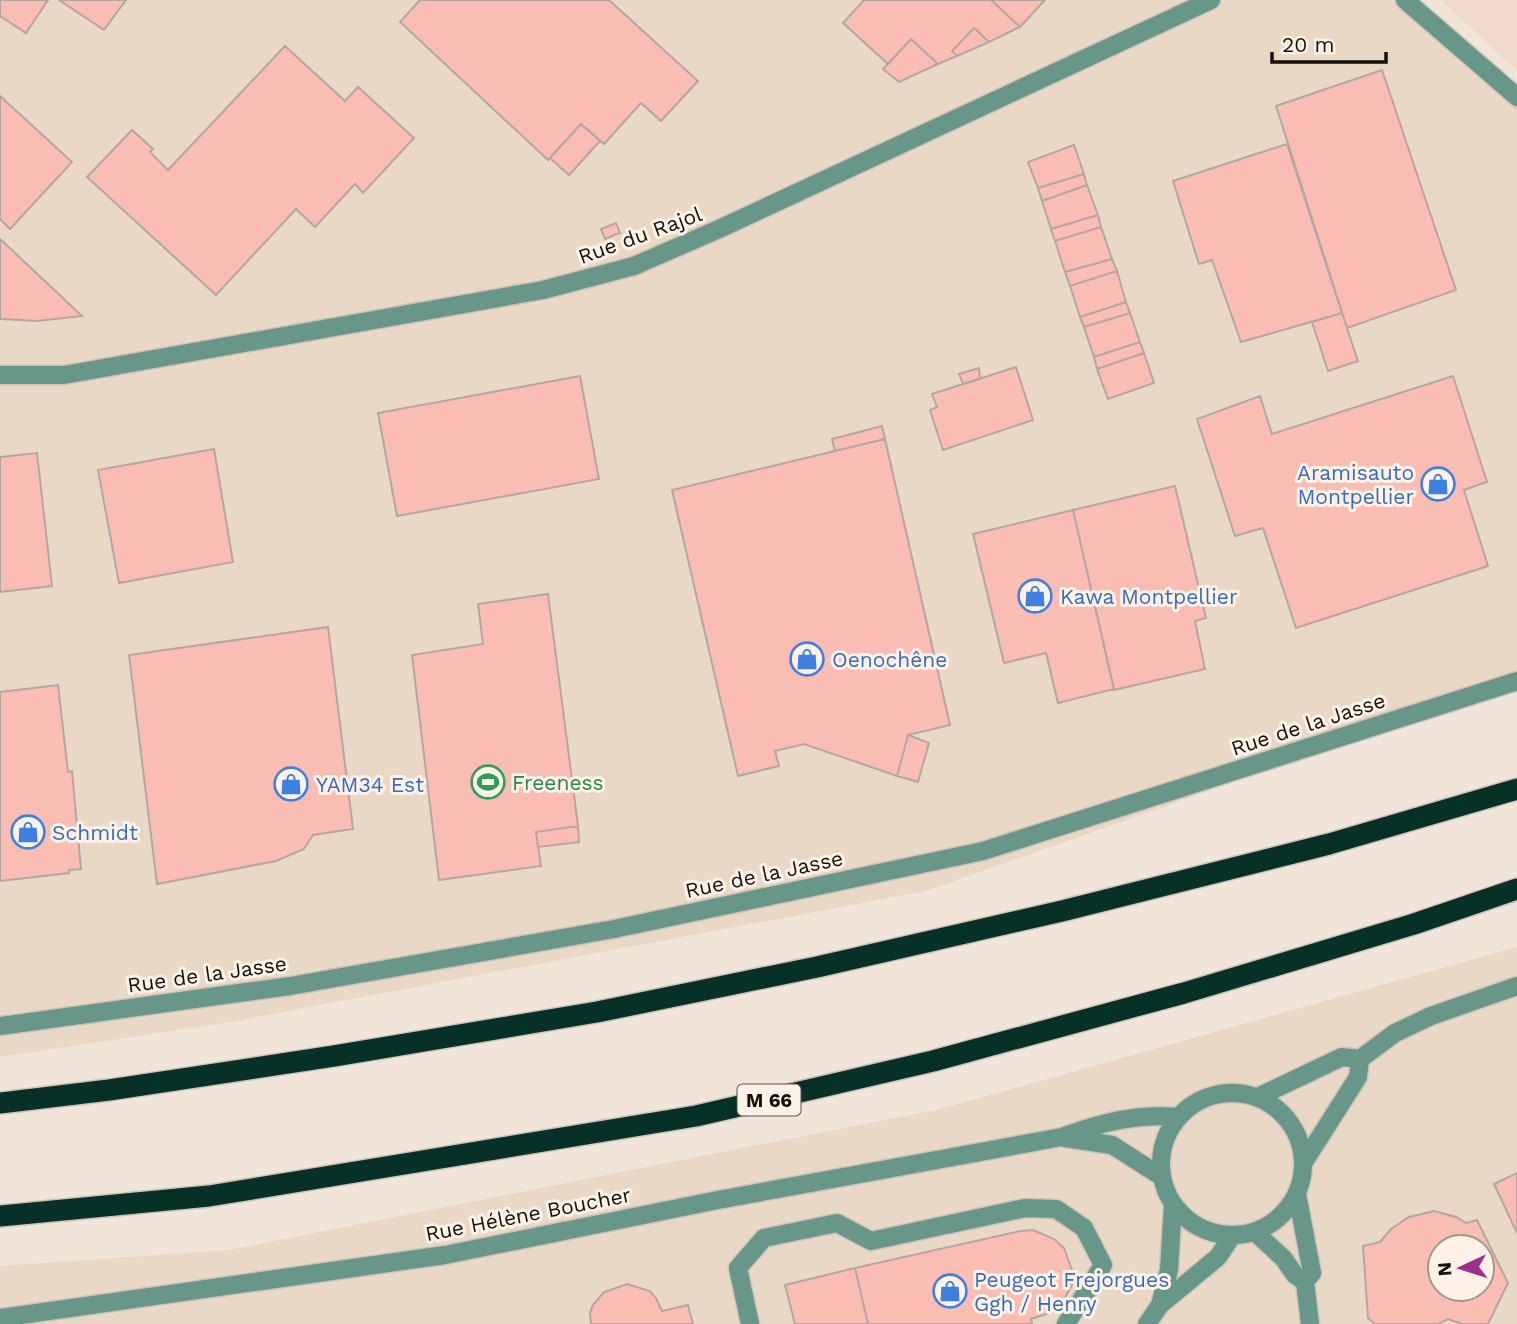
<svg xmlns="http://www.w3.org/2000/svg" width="1517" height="1324" font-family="'Work Sans',sans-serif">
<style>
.built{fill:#ead8c7;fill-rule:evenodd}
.industrial{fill:#efd8cc}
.building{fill:#f9bdb3;stroke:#b6a5a2;stroke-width:2;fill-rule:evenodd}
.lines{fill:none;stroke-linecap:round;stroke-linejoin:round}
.minor-casing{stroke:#cec3b8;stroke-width:21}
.highway-casing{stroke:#cec3b8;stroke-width:24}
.minor{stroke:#689688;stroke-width:18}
.highway{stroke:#073026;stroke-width:21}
.labels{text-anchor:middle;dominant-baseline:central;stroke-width:6;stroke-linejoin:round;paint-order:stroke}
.shield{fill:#fef2e6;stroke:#5b544e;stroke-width:2}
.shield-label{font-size:19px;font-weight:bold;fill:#15110d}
.street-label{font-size:21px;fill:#15110d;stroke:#fef2e6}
.shop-label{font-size:21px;fill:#366cbe;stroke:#fef2e6;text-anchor:start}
.leisure-label{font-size:21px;fill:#27864d;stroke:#fef2e6;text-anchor:start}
</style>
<rect width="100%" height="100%" fill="#f1e5d9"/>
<path class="built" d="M0,0H1410L1517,104V682L926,891L225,1023L0,1057Z
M1517,947V1324H0V1266L228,1250L940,1109ZM1440,1247H1482V1289H1440Z"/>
<path class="industrial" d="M1441,0H1517V71Z"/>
<path class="building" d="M0,0H48L26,33L0,16Z
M59,0H126L104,30Z
M420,0H609L698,81L661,121L641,103L604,144L581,124L548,160L400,22Z
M864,0H991L1020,27L989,42L974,28L952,51L957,56L938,64L911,39L888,64L843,23Z
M991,0H1045L1020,27Z
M974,28L989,42L957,56L952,51Z
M911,39L938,64L899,82L883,69Z
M285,46L345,101L358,87L414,138L363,193L355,184L315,227L296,209L216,295L87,177L132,130L153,149L150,152L168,170Z
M1382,70L1456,290L1347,328L1276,106Z
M0,96L72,162L10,229L0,219Z
M581,124L600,141L569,175L550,158Z
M1287,144L1342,313L1241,342L1212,260L1199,264L1173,181Z
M1074,145L1084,174L1038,188L1028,162Z
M1084,174L1087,185L1042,201L1038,188Z
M1087,185L1098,215L1051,229L1042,201Z
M1098,215L1101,227L1055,241L1051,229Z
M616,223L620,233L605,239L601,229Z
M1101,227L1112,259L1065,272L1055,241Z
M0,239L82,316L37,321L0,319Z
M1112,259L1117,271L1070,286L1065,272Z
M1117,271L1126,302L1080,317L1070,286Z
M1126,302L1130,313L1084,327L1080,317Z
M1130,313L1140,342L1094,357L1084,327Z
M1342,313L1358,361L1328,371L1312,322Z
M1140,342L1144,353L1097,369L1094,357Z
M1144,353L1154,383L1108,399L1097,369Z
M1016,367L1033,420L943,450L930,410L937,407L932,394Z
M979,368L980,379L963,384L959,374Z
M580,376L599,479L397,516L378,413Z
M1453,376L1487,482L1464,490L1488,566L1296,628L1263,528L1235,536L1197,419L1260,396L1272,434Z
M882,426L885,439L835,451L832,439Z
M885,439L950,725L908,735L897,776L804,744L775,751L779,766L738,776L672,490Z
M214,449L233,562L119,583L98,470Z
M37,453L52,586L0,592V457Z
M1175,486L1206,618L1195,621L1205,669L1114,690L1073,510Z
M1073,510L1114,689L1058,703L1046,653L1004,663L973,534Z
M548,594L578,826L536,832L541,866L439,880L412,655L483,644L478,604Z
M328,627L353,829L313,835L304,849L276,861L157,884L129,655Z
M58,685L68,772L72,771L81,869L69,870V873L0,881V692Z
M908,735L929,743L918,782L897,776Z
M578,826L579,842L538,847L536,832Z
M1517,1173V1233L1494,1184Z
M1434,1211L1456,1217L1466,1223L1477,1220L1508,1283L1488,1324H1462L1448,1319L1438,1324H1375L1368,1318L1363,1246L1380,1242L1391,1229L1409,1217ZM1440,1247H1482V1289H1440Z
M1033,1230L1054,1239L1064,1248L1072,1270L1073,1283L1061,1305L1052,1312L1031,1319L1032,1324H868L855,1268L1020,1231Z
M855,1268L868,1324H795L785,1285Z
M627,1284L650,1291L656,1298L662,1311L688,1305L693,1324H591L590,1313L593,1305L604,1292Z"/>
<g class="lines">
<defs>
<path id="minor" d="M1405,0L1517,97
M0,375H64L543,290L634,266L719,229L1211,0
M0,1026L290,986L614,929L983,851L1517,681
M1161 1164a71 71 0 1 1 142 0a71 71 0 1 1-142 0Z
M1258,1097L1342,1057L1360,1059L1395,1033L1431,1016L1517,986
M1065,1138L1112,1145L1162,1177
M1304,1162L1358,1077L1360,1059
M1297,1194L1312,1273L1305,1282L1310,1324
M1255,1232L1284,1259L1295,1275L1305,1282
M1160,1305L1169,1270L1173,1204
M0,1318L445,1255L718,1200L1062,1137C1100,1123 1136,1113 1178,1117
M750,1324L738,1268L764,1238L837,1223L871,1241L1025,1208L1056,1209L1084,1228L1103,1265L1066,1324
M1147,1324L1160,1305L1218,1257L1232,1236"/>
<path id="highway" d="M0,1103L109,1090L334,1056L597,1012L817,967L1062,911L1329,844L1517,789
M0,1216L209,1196L696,1116L933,1061L1184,993L1414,924L1517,889"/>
</defs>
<use href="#minor" class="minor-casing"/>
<use href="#highway" class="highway-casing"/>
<use href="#minor" class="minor"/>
<use href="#highway" class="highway"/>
</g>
<defs>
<symbol id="shop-ring" viewBox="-11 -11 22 22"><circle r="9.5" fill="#fef2e6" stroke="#3f7fe0" stroke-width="1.5"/><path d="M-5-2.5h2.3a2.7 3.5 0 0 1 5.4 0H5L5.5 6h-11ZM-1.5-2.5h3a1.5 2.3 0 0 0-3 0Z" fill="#3f7fe0"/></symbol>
<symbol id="stadium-ring" viewBox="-11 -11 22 22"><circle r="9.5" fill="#fef2e6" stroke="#2e9e5b" stroke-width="1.5"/><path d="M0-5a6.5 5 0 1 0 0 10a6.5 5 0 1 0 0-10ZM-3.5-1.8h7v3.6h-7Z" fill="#2e9e5b"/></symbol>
</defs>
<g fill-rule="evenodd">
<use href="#shop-ring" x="1419" y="465" width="38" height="38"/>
<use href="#shop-ring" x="1016" y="577" width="38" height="38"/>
<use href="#shop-ring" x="788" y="640" width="38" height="38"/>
<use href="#stadium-ring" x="469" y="763" width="38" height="38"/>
<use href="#shop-ring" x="272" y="765" width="38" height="38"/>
<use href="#shop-ring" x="9" y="813" width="38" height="38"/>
<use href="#shop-ring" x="931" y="1272" width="38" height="38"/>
</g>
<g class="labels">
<rect class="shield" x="737.5" y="1084.5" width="63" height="31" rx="5"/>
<g class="shield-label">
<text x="769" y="1100">M 66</text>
</g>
<g class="street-label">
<text transform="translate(640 235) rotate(-20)">Rue du Rajol</text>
<text transform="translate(1308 724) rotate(-18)">Rue de la Jasse</text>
<text transform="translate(764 874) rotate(-12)">Rue de la Jasse</text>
<text transform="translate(207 974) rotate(-8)">Rue de la Jasse</text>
<text transform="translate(528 1214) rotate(-11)">Rue Hélène Boucher</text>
</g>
<g class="shop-label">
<text x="1414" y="472" text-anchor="end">Aramisauto<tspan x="1414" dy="24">Montpellier</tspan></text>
<text x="1060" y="596">Kawa Montpellier</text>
<text x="832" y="659">Oenochêne</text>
<text x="316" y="784">YAM34 Est</text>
<text x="52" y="832">Schmidt</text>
<text x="974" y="1279">Peugeot Frejorgues<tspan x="974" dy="24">Ggh / Henry</tspan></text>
</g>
<g class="leisure-label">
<text x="512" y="782">Freeness</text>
</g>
</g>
<g transform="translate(1461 1268) rotate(266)"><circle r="33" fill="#fef2e6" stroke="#a1988f" stroke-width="2"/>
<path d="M0-5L12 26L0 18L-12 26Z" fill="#a02e8b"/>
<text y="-10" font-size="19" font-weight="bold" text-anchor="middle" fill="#15110d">N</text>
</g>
<path d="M1272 52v10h114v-10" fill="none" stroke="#15110d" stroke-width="3.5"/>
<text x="1282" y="52" font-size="21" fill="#15110d" stroke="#fef2e6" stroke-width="5" paint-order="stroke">20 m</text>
</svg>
